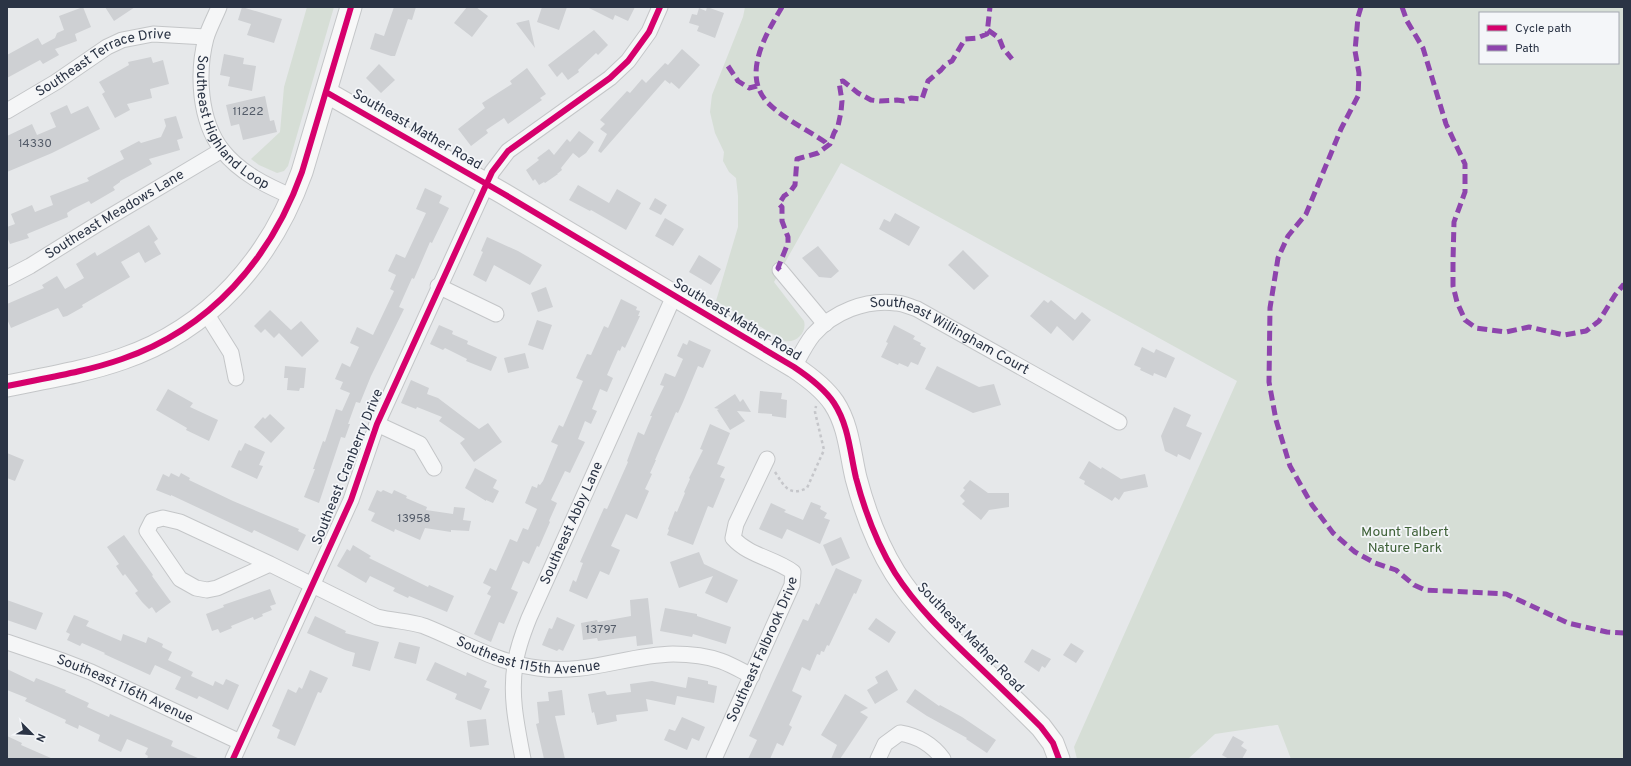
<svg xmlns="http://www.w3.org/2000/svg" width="1631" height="766" font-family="Overpass,sans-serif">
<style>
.green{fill:#d6ded6;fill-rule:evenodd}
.building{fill:#ced0d3}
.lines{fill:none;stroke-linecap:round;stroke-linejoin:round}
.street-casing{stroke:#c4c6c8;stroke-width:17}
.secondary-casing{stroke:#c4c6c8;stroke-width:23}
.path{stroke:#c5c6ca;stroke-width:2.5;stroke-dasharray:3 3;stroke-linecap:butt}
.street{stroke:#f5f6f7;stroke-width:15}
.secondary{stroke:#f8f8f8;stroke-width:21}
.quiet{stroke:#8e44ad;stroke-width:5;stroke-dasharray:10 5;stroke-linecap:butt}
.cycleway-casing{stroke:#f4f6f9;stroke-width:8}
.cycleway{stroke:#d6006c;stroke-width:6}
.labels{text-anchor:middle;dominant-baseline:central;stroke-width:3.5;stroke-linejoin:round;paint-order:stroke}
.number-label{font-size:12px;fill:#545c69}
.street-label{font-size:14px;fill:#2b3445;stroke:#f4f6f9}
.park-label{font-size:14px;fill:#3f6138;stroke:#f4f6f9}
</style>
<rect width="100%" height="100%" fill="#e6e8ea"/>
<path class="green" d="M307,7H334L288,166L284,171L277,173L259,165L251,159L280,132L284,87Z
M745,7H1624V759H1291L1278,725H1276L1215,734L1188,759H1077L1074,747L1237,381L841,163L774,282L804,321C807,332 797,343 785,341L716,301L738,227V196L736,178L729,172L723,161L724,152L715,133L710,112L712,95L743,17ZM1480,13H1618V63H1480Z"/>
<path class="building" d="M83,7L91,27L75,34L77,41L55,49L59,55L43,64L40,60L7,78V55L38,38L42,45L55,38L57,33L64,30L59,16Z
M105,7H135L114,21Z
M242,7L282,19L274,43L247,35L251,24L238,20Z
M394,7H416L412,20L408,19L395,56H391L370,49L375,33L384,36Z
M467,7H476L488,16L472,37L454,23Z
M542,7H567L559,30L537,22Z
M587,7H635L628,21L615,15L613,20Z
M707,7L724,13L715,38L697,31L699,26L689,23L692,14L697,15L699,8L706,11Z
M529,20L535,48L516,23Z
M594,30L608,45L598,55L596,53L578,70L579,72L568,80L562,72L557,77L548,65Z
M682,49L700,65L679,89L671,82L670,84L665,80L601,153L598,151L607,134L600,129L605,124L600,120L627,91L630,93L642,79L646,83L665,63L668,65Z
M224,54L244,58L243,64L256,66L252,91L228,86L230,77L220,75Z
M151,57L153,63L163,60L169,84L150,89L152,98L127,104L130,110L115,118L102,94L105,92L99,82L129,65L128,62Z
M379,64L395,80L381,93L366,78Z
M527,68L546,94L540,98L542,100L508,124L504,118L486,130L488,133L471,146L458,129L485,108L482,103L512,84L510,81Z
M265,96L270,121L274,120L277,132L243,140L239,124L231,126L226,105Z
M67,105L71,114L88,106L100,129L52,153L7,172V136L32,124L37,135L56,127L50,113Z
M176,116L183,138L177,140L180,150L149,159L152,164L120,181V182L113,187L115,190L91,204L89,201L73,209L67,213L68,217L27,234L29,238L10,244L7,237V227L15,224L11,214L32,205L35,212L53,205L50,196L89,181L87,178L124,159L120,151L139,141L141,143L161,137L166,126L164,119Z
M579,131L594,142L586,153L579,158L573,153L561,168L562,170L557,174H558L545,183L544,182L539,185L535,179L533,181L526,170L539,160L537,158L549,149L554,155L567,139L570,142Z
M578,185L609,203L617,189L641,203L626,230L591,210L590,211L569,200Z
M425,188L442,196L439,203L449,208L432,243L430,242L414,279L412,278L399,307L404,309L371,376L360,403L356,402L348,424H350L345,438L341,437L319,503L304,497L315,469H313L323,441L325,442L336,409L342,411L350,393L340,389L343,382L335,379L342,363L350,367L359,347L350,343L357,327L373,335L394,291L390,289L396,275L388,271L396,254L405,258L426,213L416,209Z
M655,198L667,205L661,215L649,209Z
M895,213L920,227L909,246L879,229L884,219L890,222Z
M665,218L684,229L673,246L655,236Z
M149,225L158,239L154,242L161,254L145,263L139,252L121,262L130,277L82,305L83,307L67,316L63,317L58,308L11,328L7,319V304L44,288L42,285L57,276L65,289L84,278L76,264L95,252L97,256Z
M487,237L518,251L542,265L530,285L494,265L486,282L473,275L483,252L481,251Z
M818,246L839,271L831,278L819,277L802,258Z
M963,250L989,276L974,290L948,265Z
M699,255L721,269L711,285L689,272Z
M546,287L553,307L538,312L531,293Z
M621,299L637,307L636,310L640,311L638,316H640L625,348L622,346L620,351L618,350L607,375L613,378L607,392L600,389L592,409L597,411L591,424L585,421L578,439L585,442L579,454L570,473L565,471L551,500L557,503L549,521L550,522L539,547L537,546L529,564L523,561L511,589L518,592L504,624L499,622L491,642L474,634L491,596L487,594L491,587L483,583L490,568L496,571L510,539L517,542L523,528L528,530L537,509L525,503L532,486L537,488L538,484L540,485L543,481L558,445L551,442L559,425L563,427L583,381L576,378L587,354L591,355L604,326L608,328Z
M1044,300L1048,303L1051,300L1075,320L1082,312L1091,320L1073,341L1057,326L1051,334L1030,316Z
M270,310L291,330L301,321L319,341L302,357L279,333L274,338L265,329L261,333L254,326Z
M537,320L552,325L543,350L528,345Z
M439,325L453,331L452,334L468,341L467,344L497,357L491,371L466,361L467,359L445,348L443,350L430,344Z
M894,325L915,336L913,339L921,343L920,345L926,348L918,365L911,362L908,367L899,363L898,365L881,357L888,343L886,342Z
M689,340L711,350L703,368L698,366L683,402L678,413L676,412L655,460H656L650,473L652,474L645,489L649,491L637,519L626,514L611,546L620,550L609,575L600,571L587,599L569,591L573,580L576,582L583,563L580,562L604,508L607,509L628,462L627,461L638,432L644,435L652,416H650L664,386L660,385L665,373L675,377L683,359L677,356L683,343L687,345Z
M1142,347L1154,353L1156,349L1175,358L1166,378L1154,373L1153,376L1140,370L1141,368L1134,365Z
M525,353L529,368L508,373L504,358Z
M285,366L306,368L304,388H300L299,391L287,390L288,378H284Z
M937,366L979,387L994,384L1001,405L973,413L925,389Z
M411,380L429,388L427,394L438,398L479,429L488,423L502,442L474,462L460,443L465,439L439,421L442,417L417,407L416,409L401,403Z
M168,389L193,403L190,407L218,420L209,441L186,430L187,428L156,410Z
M760,391L782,393L781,399L787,400L786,418L772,416V414L758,413Z
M735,394L740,402L743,399L751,412L737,411L745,421L730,430L717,410L719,409L714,408Z
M1174,407L1191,415L1186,426L1202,433L1190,460L1178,454L1177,457L1165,451L1161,436Z
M270,414L285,428L271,443L254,427L263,417L265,419Z
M710,424L730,433L717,464L725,467L720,477L725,479L713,508L708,506L693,545L667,535L669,530L668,529L675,511L677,512L685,493L684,492L690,479L689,478L703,450L700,449Z
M245,443L265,452L259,465L263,466L257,479L231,467L239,450L241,451Z
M7,453L24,460L15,481L7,478Z
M1089,461L1101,469L1102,467L1121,479L1145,474L1148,487L1124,492L1119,500L1115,497L1112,501L1084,484L1085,481L1079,478Z
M475,468L497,480L493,488L499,491L493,503L486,500V501L465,488Z
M171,473L179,477L181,473L190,478L189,480L233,501L299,529L298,531L306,535L298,551L254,530L252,533L171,495V496L156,490L163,474L169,477Z
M970,480L988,493H1009V507L989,510L981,520L962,504L965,501L960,496L965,490L963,488Z
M377,490L381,492L383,490L392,494L394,490L407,496L406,498L427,507L426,510L453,514L454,507L465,508L463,520L471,521L469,531L451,530V532L425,528L420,540L395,529L394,532L371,521L375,513L368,510Z
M811,502L821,506L820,509L827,513L824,518L830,520L820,544L787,529L782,539L759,529L771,503L786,510L784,512L803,520Z
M124,535L153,575L152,576L171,602L156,613L152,607L149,609L142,602L135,593L138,591L125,574L123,576L116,566L119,564L107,547Z
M841,537L850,558L832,566L823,545Z
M353,545L371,556L369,558L428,587L429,585L454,596L447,612L409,596L408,598L393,591L395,588L370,576L366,583L337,566L347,549L350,551Z
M699,552L704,564L738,580L727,603L705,593L713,576L679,588L670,562Z
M836,568L862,580L856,594L854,593L829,646L827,645L824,652L821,651L820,655L817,654L810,671L802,667L792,691L802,696L789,725L792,727L783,746L777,743L770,759H748L757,740L749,736L803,619L808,621L816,603L819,605Z
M270,589L276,604L270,606L272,610L262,614L263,616L254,620L253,617L231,626L232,628L220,633L218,629L212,631L206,614L224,607L223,605Z
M648,598L653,644L637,646L636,636L598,641L597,638L583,640L581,623L597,620L598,622L631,616L630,600Z
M7,600L43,613L36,630L7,620Z
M665,608L697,614V616L731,627L726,644L693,634L692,637L660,631Z
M74,615L89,621L86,626L121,641L123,634L146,643L148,637L163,644L162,647L172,652L168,660L193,672L191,676L213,686L215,681L223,685L226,679L239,685L228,710L199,696L197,699L175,689L181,677L155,665L150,675L104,654L105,653L82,643L80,646L67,640L70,634L66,632Z
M315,616L346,631L345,633L379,642L370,671L352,666L355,653L345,650L307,633Z
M557,617L575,625L563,651L559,649L557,651L542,645L549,628L552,629Z
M876,618L896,632L889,643L868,629Z
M399,642L420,647L416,664L394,658Z
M1071,643L1084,651L1076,663L1063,655Z
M1032,649L1051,659L1045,668L1042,666L1039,672L1024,662Z
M435,662L466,676L467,672L487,681L484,687L490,689L481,710L455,699L457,694L426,680Z
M7,669L34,682L36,678L66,690L65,692L89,703L87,707L109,717L110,714L173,741L171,746L200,759H147L148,756L145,754L148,748L127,739L121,752L98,741L100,735L79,725L78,729L65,723L66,720L25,701L27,698L7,690Z
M310,670L328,678L321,693L318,692L295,746L277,738L280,730L272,726L288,689L296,693L299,687L302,689Z
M887,670L898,690L875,704L867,690L878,683L875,677Z
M688,677L708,681V684L717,686L714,703L677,696L675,705L646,699L648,711L616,715L617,721L597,725L594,712L592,713L588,694L605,691L607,695L631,692L630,684L652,681L686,688Z
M915,689L939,706L940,705L962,717L996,740L987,753L966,739L967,738L927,716L906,702Z
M562,690L565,715L555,716L565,759H544L536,724L539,723L537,702L549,701L548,692Z
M845,694L868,708L860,712L868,717L840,759H831L837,745L821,735Z
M682,717L705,727L699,741L692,738L687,750L664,740L669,729L675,731Z
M486,719L489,745L470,747L467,721Z
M7,736L22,743L21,745L53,759H7Z
M1233,736L1244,742L1241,746L1247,750L1242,759H1229L1222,755Z"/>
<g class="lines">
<defs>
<g id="street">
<path id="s1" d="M219,7C215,17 209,28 206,38C197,73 199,120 222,150C240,173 267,186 293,197"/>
<path id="s2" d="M7,111L56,82L107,47L122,40L153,34L206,37"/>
<path d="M780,270L825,324"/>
<path id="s3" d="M7,278L30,266L96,225L222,150"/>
<path d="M438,286L496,314"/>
<path d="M206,313L231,353L236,378"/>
<path id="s4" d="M794,367C800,356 805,345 813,335C833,312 866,299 896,303C903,303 910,307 917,309L1119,422"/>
<path d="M377,424L420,444L434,468"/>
<path id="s5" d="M270,564L217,588L207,590L196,588L180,579L147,531L152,521L163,518L180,522L270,564L377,617C393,621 409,621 424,626C462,641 497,663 538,668C587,675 626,655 673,654C688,654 707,656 721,661C732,665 742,671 752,676"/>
<path id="s6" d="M7,642L60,660L91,672L240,742"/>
<path d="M233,759L351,500L377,424L492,172L508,151L610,78L628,61L649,32L660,7"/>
<path id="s7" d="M523,759C517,727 510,697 515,665C517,649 523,633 529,618L674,296"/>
<path id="s8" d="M714,759L792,585L793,572C774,558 749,556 733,538L736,524L767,459"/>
<path d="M878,759L885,744L900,733C918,736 932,744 943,759"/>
</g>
<path id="secondary" d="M326,92L504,194L794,367C809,377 824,388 834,403C849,426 850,453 856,478C865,512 877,544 895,573C916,606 944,633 971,659C995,682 1018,704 1041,727L1053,743L1059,759
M7,386C45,378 85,372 122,359C210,329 271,259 302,172L351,7"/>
</defs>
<use href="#street" class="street-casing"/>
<use href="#secondary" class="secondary-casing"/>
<path class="path" d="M775,472C784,486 789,497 807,488L824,450L815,412L816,406"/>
<use href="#street" class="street"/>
<use href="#secondary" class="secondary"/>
<path class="quiet" d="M782,7C766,34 741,75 768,103C784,119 806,129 825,142L828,146
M1361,7L1358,17L1355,51L1359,73L1358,96L1341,129L1306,214L1288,236L1278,258L1270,308L1269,382L1276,420L1290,466L1312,505L1333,533L1355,552L1375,563L1396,570L1414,585L1425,590L1506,594L1568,623L1607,632L1624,633
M1402,7L1407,21L1423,48L1446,124L1465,164V192L1454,222L1453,261V286L1457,302L1465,320L1476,328L1506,332L1529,327L1564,335L1586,331L1599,321L1615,295L1624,284
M988,30L999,38L1003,48L1012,59
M728,66L738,81L749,88L757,86
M780,270L778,268L788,243V237L782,221V207L779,204L784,196L790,192L795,185L797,159L818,153L830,144L834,133L838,126L841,112L842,101L839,82L843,81L858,93L871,100L880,101L897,100L904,101L911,98L922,99L928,81L941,70L946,64L952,61L965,39L977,38L987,34L990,7"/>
<defs>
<path id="cycleway" d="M326,92L504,194L794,367C809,377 824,388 834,403C849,426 850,453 856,478C865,512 877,544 895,573C916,606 944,633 971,659C995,682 1018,704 1041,727L1053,743L1059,759
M7,386C45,378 85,372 122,359C210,329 271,259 302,172L351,7
M233,759L351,500L377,424L492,172L508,151L610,78L628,61L649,32L660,7"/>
</defs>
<use href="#cycleway" class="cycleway-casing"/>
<use href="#cycleway" class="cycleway"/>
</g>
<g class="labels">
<g class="number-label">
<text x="248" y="112">11222</text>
<text x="35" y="144">14330</text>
<text x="414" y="519">13958</text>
<text x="601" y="630">13797</text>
</g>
<g class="street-label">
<text stroke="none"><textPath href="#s2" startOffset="110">Southeast Terrace Drive</textPath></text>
<text stroke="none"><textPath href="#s1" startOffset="130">Southeast Highland Loop</textPath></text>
<text transform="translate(417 130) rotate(30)">Southeast Mather Road</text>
<text stroke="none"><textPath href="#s3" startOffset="125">Southeast Meadows Lane</textPath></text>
<text transform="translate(737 320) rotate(31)">Southeast Mather Road</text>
<text stroke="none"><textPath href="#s4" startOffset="191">Southeast Willingham Court</textPath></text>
<text transform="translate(348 467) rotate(-68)">Southeast Cranberry Drive</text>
<text stroke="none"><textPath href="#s7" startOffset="248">Southeast Abby Lane</textPath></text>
<text transform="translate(970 638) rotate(46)">Southeast Mather Road</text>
<text stroke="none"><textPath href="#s8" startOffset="120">Southeast Falbrook Drive</textPath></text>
<text stroke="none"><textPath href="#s5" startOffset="573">Southeast 115th Avenue</textPath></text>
<text stroke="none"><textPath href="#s6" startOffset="127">Southeast 116th Avenue</textPath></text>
</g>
<g class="park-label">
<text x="1405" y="532">Mount Talbert<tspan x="1405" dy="16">Nature Park</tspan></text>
</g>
</g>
<rect width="1631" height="766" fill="none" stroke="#2b3445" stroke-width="16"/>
<rect x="1479" y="12" width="140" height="52" fill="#f4f6f9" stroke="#a4a8b1"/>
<rect x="1487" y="25" width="20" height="6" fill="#d6006c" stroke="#a4a8b1"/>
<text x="1515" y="32" font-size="12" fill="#2b3445">Cycle path</text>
<rect x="1487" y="45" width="20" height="6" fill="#8e44ad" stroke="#a4a8b1"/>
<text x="1515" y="52" font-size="12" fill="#2b3445">Path</text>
<g transform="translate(32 734) rotate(114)" stroke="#f4f6f9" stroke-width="3" paint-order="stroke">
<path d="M0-3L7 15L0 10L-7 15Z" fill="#2b3445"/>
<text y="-6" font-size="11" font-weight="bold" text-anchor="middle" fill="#2b3445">N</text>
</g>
</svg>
